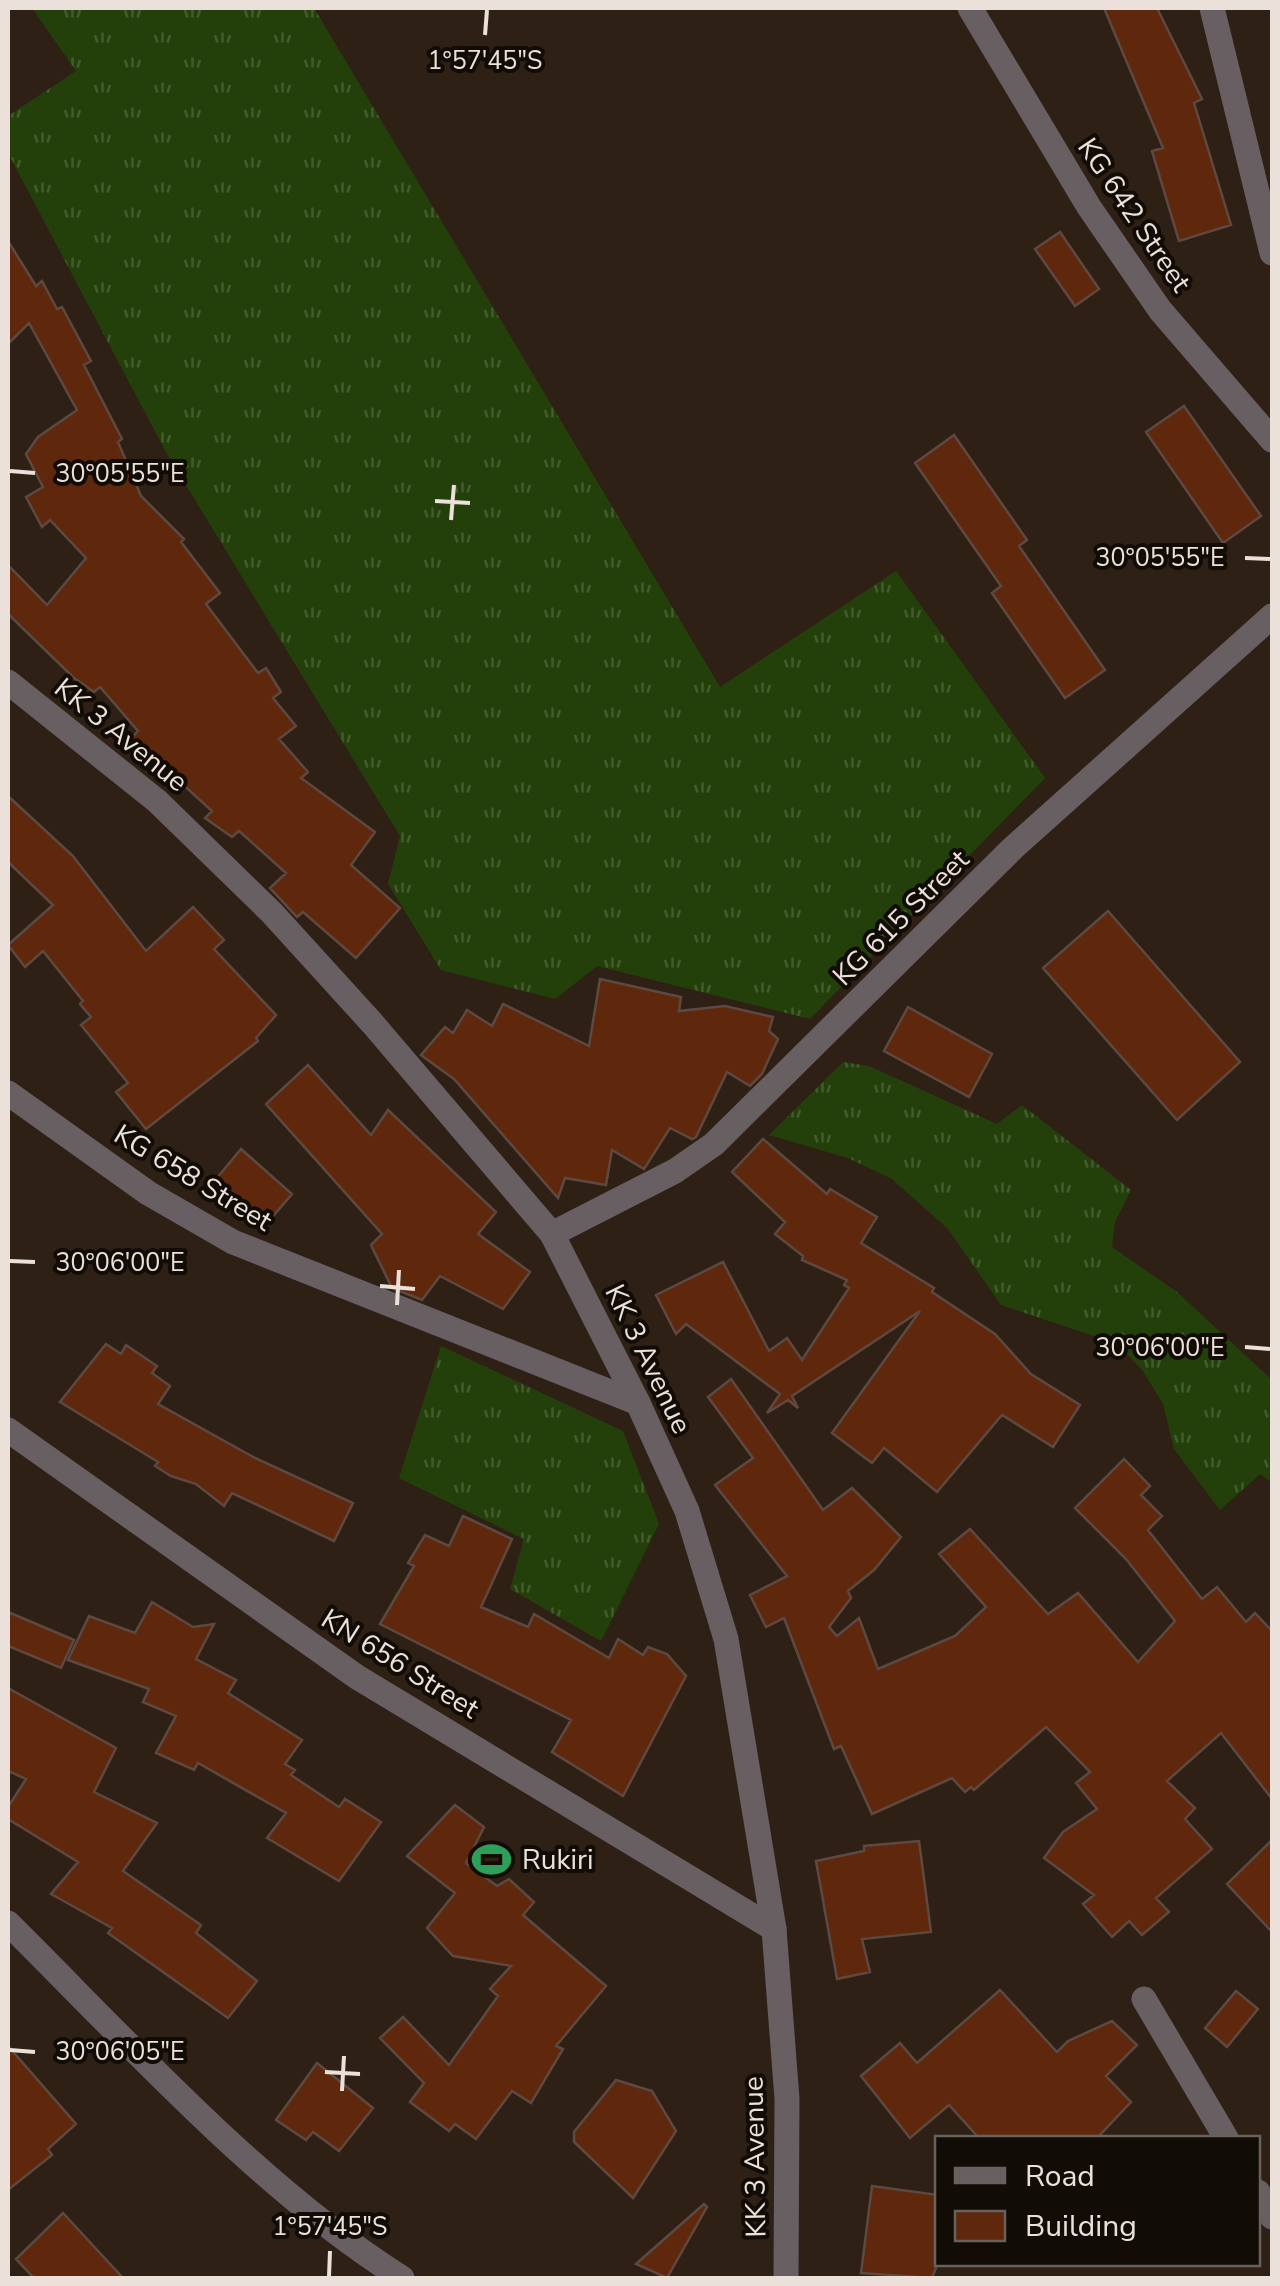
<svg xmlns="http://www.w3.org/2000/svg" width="1280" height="2286" font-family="'Nunito Sans',sans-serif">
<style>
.grass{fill:url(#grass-tufts)}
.building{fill:#5f280c;stroke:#5d4941;stroke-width:2.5}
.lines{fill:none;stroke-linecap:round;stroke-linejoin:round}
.minor{stroke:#685f62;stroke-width:25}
.tertiary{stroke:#685f62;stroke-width:25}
.ticks{fill:none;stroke:#ebe1da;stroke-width:4}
.labels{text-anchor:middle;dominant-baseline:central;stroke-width:8;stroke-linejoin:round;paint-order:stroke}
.street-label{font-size:28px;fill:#ebe1da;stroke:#120c07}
.poi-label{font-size:28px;fill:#ebe1da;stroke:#120c07;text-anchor:start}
.ticks-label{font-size:25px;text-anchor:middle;fill:#ebe1da;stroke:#120c07;stroke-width:8;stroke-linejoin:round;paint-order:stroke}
</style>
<defs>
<pattern id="grass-tufts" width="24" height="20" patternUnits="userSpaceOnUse" patternTransform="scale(2.5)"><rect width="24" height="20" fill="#23400a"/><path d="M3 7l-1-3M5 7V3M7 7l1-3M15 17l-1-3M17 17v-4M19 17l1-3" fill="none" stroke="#435b2d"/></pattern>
</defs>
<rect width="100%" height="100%" fill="#2f2015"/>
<path class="grass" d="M32,8H314L720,687L896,571L1045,778L810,1019L597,966L555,999L441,970L388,884L400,836L167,454L8,153V116L76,71Z
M843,1062L869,1066L997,1124L1022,1105L1131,1190L1115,1222L1112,1247L1177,1292L1272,1380V1482L1260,1474L1220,1510L1174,1449L1163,1404L1143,1371L1118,1344L1001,1305L948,1229L892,1179L848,1158L769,1135Z
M441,1346L623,1431L659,1524L601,1641L510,1589L524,1539L399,1478Z"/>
<path class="building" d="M1104,8H1157L1202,99L1194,103L1231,225L1179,241L1152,151L1163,148Z
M1060,232L1099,289L1075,306L1035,249Z
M8,241L36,286L42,281L57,309L62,307L91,361L84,365L122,439L118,442L141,496L184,539L181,542L220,593L206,604L258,673L266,668L281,692L273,698L296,726L279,739L308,772L301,778L375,832L351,865L400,908L356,958L303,912L297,917L270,888L286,873L239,831L232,837L205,818L212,811L166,769L158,777L126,744L138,731L100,687L94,692L74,678L8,614V565L47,605L86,558L50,520L42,527L26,497L43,487L26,454L38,437L77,410L29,323L8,344Z
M1184,406L1261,516L1223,543L1146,432Z
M954,435L1027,540L1019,546L1105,670L1065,698L992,593L1001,586L915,463Z
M8,796L73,856L146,951L193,907L224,940L214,949L276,1015L256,1038L258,1041L146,1129L116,1092L128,1083L81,1025L91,1017L80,1004L83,1001L43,951L25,967L8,945L53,905L8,862Z
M1108,911L1240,1062L1177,1120L1043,968Z
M600,979L681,997L679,1011L725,1006L773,1017L769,1031L778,1039L762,1074L750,1086L727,1072L696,1137L692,1139L670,1128L644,1169L612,1150L606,1185L565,1178L558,1198L454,1079L421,1055L445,1027L453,1033L467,1010L492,1026L503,1004L589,1046Z
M908,1007L992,1054L969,1097L884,1051Z
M308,1065L371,1135L388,1110L496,1212L478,1234L530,1272L503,1309L440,1276L422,1300L392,1288L371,1245L382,1234L266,1104Z
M763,1139L827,1194L830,1189L877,1217L861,1243L934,1288L932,1292L995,1334L1031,1374L1080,1405L1053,1447L1002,1415L937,1492L884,1448L872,1463L832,1433L920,1311L792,1396L798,1408L788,1400L767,1413L780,1394L686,1324L676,1334L656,1295L723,1262L769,1351L787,1338L802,1360L849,1288L844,1285L847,1280L802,1260L803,1256L775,1234L785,1222L732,1172Z
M241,1149L292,1194L267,1223L216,1179Z
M106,1344L121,1354L126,1345L157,1366L152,1373L170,1386L158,1404L255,1458L353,1503L334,1541L232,1493L224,1506L196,1484L171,1476L155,1466L158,1462L60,1402Z
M731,1379L823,1510L852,1488L901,1537L874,1570L848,1591L851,1598L829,1627L837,1636L859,1618L878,1669L955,1636L986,1607L939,1554L970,1529L1048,1614L1078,1593L1138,1662L1175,1621L1126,1559L1075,1508L1124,1459L1150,1486L1141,1495L1162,1516L1148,1530L1202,1599L1217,1587L1246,1622L1255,1613L1272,1631V1799L1221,1733L1167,1781L1195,1808L1185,1819L1212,1849L1156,1898L1169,1912L1142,1935L1129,1921L1112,1937L1083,1904L1094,1895L1044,1858L1063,1832L1097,1809L1076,1783L1090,1772L1046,1727L974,1790L971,1787L965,1792L952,1778L872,1814L841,1746L834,1749L784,1618L766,1627L750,1595L787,1576L715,1485L753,1458L708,1397Z
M463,1516L512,1539L481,1607L528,1627L534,1614L609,1658L618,1639L643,1655L648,1647L667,1654L686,1676L623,1796L552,1752L571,1720L380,1624L414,1566L408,1563L425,1535L449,1546Z
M152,1602L193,1627L214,1624L196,1659L236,1680L228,1693L302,1740L285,1764L295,1770L291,1775L339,1807L345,1799L381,1822L339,1881L267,1838L286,1813L198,1763L194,1770L156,1753L176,1716L143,1702L149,1689L68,1660L89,1616L135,1633Z
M8,1612L74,1640L61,1668L8,1646Z
M8,1688L116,1748L94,1792L157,1823L123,1871L201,1925L196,1933L257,1981L228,2018L108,1933L112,1928L51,1894L78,1862L8,1819V1807L26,1779L8,1771Z
M455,1805L484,1827L466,1863L497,1886L509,1879L534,1902L523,1915L606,1986L556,2046L563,2049L531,2103L512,2091L476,2139L455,2124L449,2131L410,2102L424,2083L380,2038L403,2017L449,2065L498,1996L490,1989L511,1966L453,1956L427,1928L455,1893L407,1856Z
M1272,1840V1932L1227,1884Z
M919,1841L931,1932L862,1939L870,1972L837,1979L816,1861L864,1851V1846Z
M1000,1990L1057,2052L1068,2041L1112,2021L1137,2045L1106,2076L1131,2102L1097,2138H979L949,2105L910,2138L861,2076L900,2043L917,2063Z
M1236,1991L1258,2009L1227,2047L1205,2028Z
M8,2046L76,2124L48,2149L52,2155L8,2190Z
M317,2063L373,2108L339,2151L313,2132L306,2140L276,2120Z
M616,2080L652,2091L676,2131L633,2198L574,2142V2132Z
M872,2186L938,2195V2263L932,2278L861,2273Z
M704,2204L707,2207L667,2278L636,2264Z
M63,2213L123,2278H34L16,2259Z"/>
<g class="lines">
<path class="minor" d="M970,8L1089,207L1160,310L1272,440
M1212,8L1272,253
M8,1093L148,1193L233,1242L638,1403
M552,1234L675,1171L714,1144L1013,848L1272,616
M8,1430L357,1677L774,1929
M8,1923C127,2041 261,2190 402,2278
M1144,1999L1226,2138
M1258,2192L1272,2217"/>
<path class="tertiary" d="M8,682L157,801L272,913L372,1023L552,1234L638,1403L687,1511L726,1639L774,1929L787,2099L786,2278"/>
</g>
<path class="ticks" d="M485,35L487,10M10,471L35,473M435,501L470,503M451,520L454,485M1245,558L1270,559M10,1261L35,1262M380,1286L415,1289M397,1305L399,1270M1245,1347L1270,1349M10,2050L35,2052M325,2072L360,2074M342,2091L344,2056M329,2276L330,2251"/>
<defs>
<symbol id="stadium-bare" viewBox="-9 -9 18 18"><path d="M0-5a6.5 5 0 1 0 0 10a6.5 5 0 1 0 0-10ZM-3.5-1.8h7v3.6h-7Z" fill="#2e9e5b" stroke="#120c07" stroke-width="2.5" paint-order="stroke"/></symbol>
</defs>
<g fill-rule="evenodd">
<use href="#stadium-bare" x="464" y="1832" width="55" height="55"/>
</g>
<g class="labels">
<g class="street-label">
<text transform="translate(1134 215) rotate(56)">KG 642 Street</text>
<text transform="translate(121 735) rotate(39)">KK 3 Avenue</text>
<text transform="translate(901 918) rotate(-45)">KG 615 Street</text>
<text transform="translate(193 1178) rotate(31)">KG 658 Street</text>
<text transform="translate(648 1359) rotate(64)">KK 3 Avenue</text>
<text transform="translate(400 1664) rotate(32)">KN 656 Street</text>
<text transform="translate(755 2157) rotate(-91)">KK 3 Avenue</text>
</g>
<g class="poi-label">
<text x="522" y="1860">Rukiri</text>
</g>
</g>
<g class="ticks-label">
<text x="485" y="69">1°57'45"S</text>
<text x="120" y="482">30°05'55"E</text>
<text x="1160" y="566">30°05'55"E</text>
<text x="120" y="1271">30°06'00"E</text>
<text x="1160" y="1356">30°06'00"E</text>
<text x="120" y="2060">30°06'05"E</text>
<text x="330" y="2235">1°57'45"S</text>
</g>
<rect width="1280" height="2286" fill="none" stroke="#ebe1da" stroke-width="20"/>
<rect x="935" y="2136" width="325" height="130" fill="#120c07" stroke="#69615b" stroke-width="2.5"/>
<rect x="955" y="2168" width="50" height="15" fill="#685f62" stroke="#69615b" stroke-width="2.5"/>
<text x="1025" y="2186" font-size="30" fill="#ebe1da">Road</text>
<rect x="955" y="2211" width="50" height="30" fill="#5f280c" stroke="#69615b" stroke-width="2.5"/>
<text x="1025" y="2236" font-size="30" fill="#ebe1da">Building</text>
</svg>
